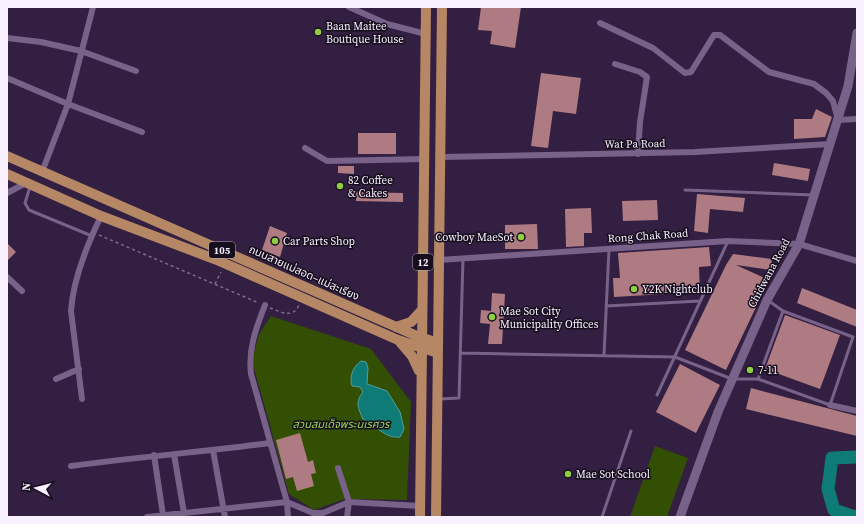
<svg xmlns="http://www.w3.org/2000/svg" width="864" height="524" font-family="'Source Serif 4','Noto Sans Thai',serif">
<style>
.green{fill:#324f04}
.water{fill:#0e7b77;stroke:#549ea0}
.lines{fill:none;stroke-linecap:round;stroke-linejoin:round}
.river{stroke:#0e7b77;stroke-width:13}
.building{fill:#af7b82}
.path{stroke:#7e6e89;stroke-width:1.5;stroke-dasharray:3 3;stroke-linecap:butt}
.lane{stroke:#786289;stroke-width:3}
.street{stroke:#786289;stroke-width:6}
.secondary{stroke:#786289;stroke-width:9}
.primary{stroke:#b68765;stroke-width:10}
.poi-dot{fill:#8fcd41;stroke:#160e1d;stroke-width:1.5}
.labels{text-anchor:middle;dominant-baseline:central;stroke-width:3;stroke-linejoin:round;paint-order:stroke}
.shield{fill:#160e1d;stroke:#b5adbb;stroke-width:1}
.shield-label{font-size:10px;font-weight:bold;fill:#f9f1ff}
.poi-label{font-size:11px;fill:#f9f1ff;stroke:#160e1d;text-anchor:start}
.street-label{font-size:11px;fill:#f9f1ff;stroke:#160e1d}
.park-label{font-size:11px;font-style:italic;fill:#99d64f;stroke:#160e1d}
</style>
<rect width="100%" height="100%" fill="#331f41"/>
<path class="green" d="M271,316L371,349L411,402L407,500L345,499L314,510L289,494L252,361L259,334Z
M655,446L688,458L667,517H630Z"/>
<path class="water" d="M361,361L366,362L368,368L367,384L387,391L400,412L404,429L400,437C385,439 376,425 363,419C358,408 355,402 363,392L360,387L352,386C349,376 353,367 361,361Z"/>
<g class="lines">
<path class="river" d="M857,457L832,458L828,489L834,510L855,517L857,516"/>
</g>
<path class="building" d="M481,7H521L515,48L490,44L492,31L478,30Z
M541,73L581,78L576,114L553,111L548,148L531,146Z
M816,109L832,117L825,137L794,139V119H812Z
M358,133H396V154H358Z
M774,163L810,169L808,181L772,175Z
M338,166H354V174L338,173Z
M356,192L403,193V202L356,201Z
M697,194L745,198L743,212L710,209L708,233L694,231Z
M657,200L658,220L623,221L622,201Z
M591,208L592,233H584V246L566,247L565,209Z
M537,224L538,249H505V225Z
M270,226L287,233L280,257L262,250Z
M7,243L16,252L7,261Z
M709,247L711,266L699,267L700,292L614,297L613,278H620L618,253Z
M733,254L772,259L771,270L736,265L769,280L726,370L685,350L726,265Z
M802,288L857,310V327L797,303Z
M492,293L505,294L502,344H488L490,324L480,323L481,310L491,311Z
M785,315L840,335L820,389L765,369Z
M680,364L720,385L696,433L656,412Z
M751,388L857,416V436L746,409Z
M300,433L308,462L313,460L316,473L311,474L314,486L297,491L293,477L286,479L276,440Z"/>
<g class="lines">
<path class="path" d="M99,235L259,303
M215,284L221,272
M270,308C281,312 293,319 299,305"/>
<path class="lane" d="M30,187L25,203L29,210L92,236
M685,190L813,195
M606,306L700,301
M461,353L675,357L732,379H758L830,405L853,337L783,311L769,301
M604,355L609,249
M758,379L783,311
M657,395L728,241
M439,399L459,398L463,259
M602,517L631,431"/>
<path class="street" d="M349,7L387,24L426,34
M600,23L653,48L685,73L691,72L714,35H720L769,72L814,84L826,93L833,101L838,120L857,119
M7,38L41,42L81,51L136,71
M615,64L640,72L647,77L640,122L638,154
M7,78L68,104L142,132
M305,148L327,161L424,159
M440,157L695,152L830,144
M42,172L68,104L93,7
M7,193L26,183
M439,260L728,241L799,244L857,261
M7,277L22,291
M265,305C256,328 248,349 251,374L287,502L288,517
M56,379L79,369
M82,399L71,311C73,279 87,245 101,216
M830,405L857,411
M213,450L225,517
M174,454L184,513
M154,455L163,515
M71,466C138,457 204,452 270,443
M147,517L287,502L313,513H323L349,502L338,468
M347,517L349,502L420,506"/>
<path class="secondary" d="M680,517L718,412L767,300L799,244L848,86L857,33"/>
<path class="primary" d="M7,156L417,336L438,343
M7,174L101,216L217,260L398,340L438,353
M396,327L411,322L422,310
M400,342L412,356L419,371
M420,517L426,7
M436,517L442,7"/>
</g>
<g class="poi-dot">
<circle cx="318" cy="32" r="4"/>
<circle cx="340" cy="186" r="4"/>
<circle cx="521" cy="237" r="4"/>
<circle cx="275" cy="241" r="4"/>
<circle cx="634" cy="289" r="4"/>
<circle cx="492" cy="317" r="4"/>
<circle cx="750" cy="370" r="4"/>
<circle cx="568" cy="474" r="4"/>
</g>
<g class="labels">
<g class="shield">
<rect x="209" y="242" width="26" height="16" rx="3"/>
<rect x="413" y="254" width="20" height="16" rx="3"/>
</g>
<g class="shield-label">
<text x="222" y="250">105</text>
<text x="423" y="262">12</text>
</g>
<g class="poi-label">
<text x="326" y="26">Baan Maitee<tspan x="326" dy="13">Boutique House</tspan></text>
<text x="348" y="180">82 Coffee<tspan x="348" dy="13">&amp; Cakes</tspan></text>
<text x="513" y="237" text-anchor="end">Cowboy MaeSot</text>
<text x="283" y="241">Car Parts Shop</text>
<text x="642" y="289">Y2K Nightclub</text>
<text x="500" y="311">Mae Sot City<tspan x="500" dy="13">Municipality Offices</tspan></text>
<text x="758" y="370">7-11</text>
<text x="576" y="474">Mae Sot School</text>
</g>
<g class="street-label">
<text transform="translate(635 144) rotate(-1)">Wat Pa Road</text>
<text transform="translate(648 236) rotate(-4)">Rong Chak Road</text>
<text transform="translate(304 273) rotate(24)">ถนนสายแม่สอด–แม่สะเรียง</text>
<text transform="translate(769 273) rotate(-62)">Chidwana Road</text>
</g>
<g class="park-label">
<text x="341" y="424">สวนสมเด็จพระนเรศวร</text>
</g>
</g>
<rect width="864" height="524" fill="none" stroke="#f9f1ff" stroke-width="16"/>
<g transform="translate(36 488) rotate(277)" stroke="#160e1d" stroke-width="3" paint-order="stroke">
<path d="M0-3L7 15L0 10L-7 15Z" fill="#f9f1ff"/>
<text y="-6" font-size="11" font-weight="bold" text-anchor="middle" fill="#f9f1ff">N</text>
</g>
</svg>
